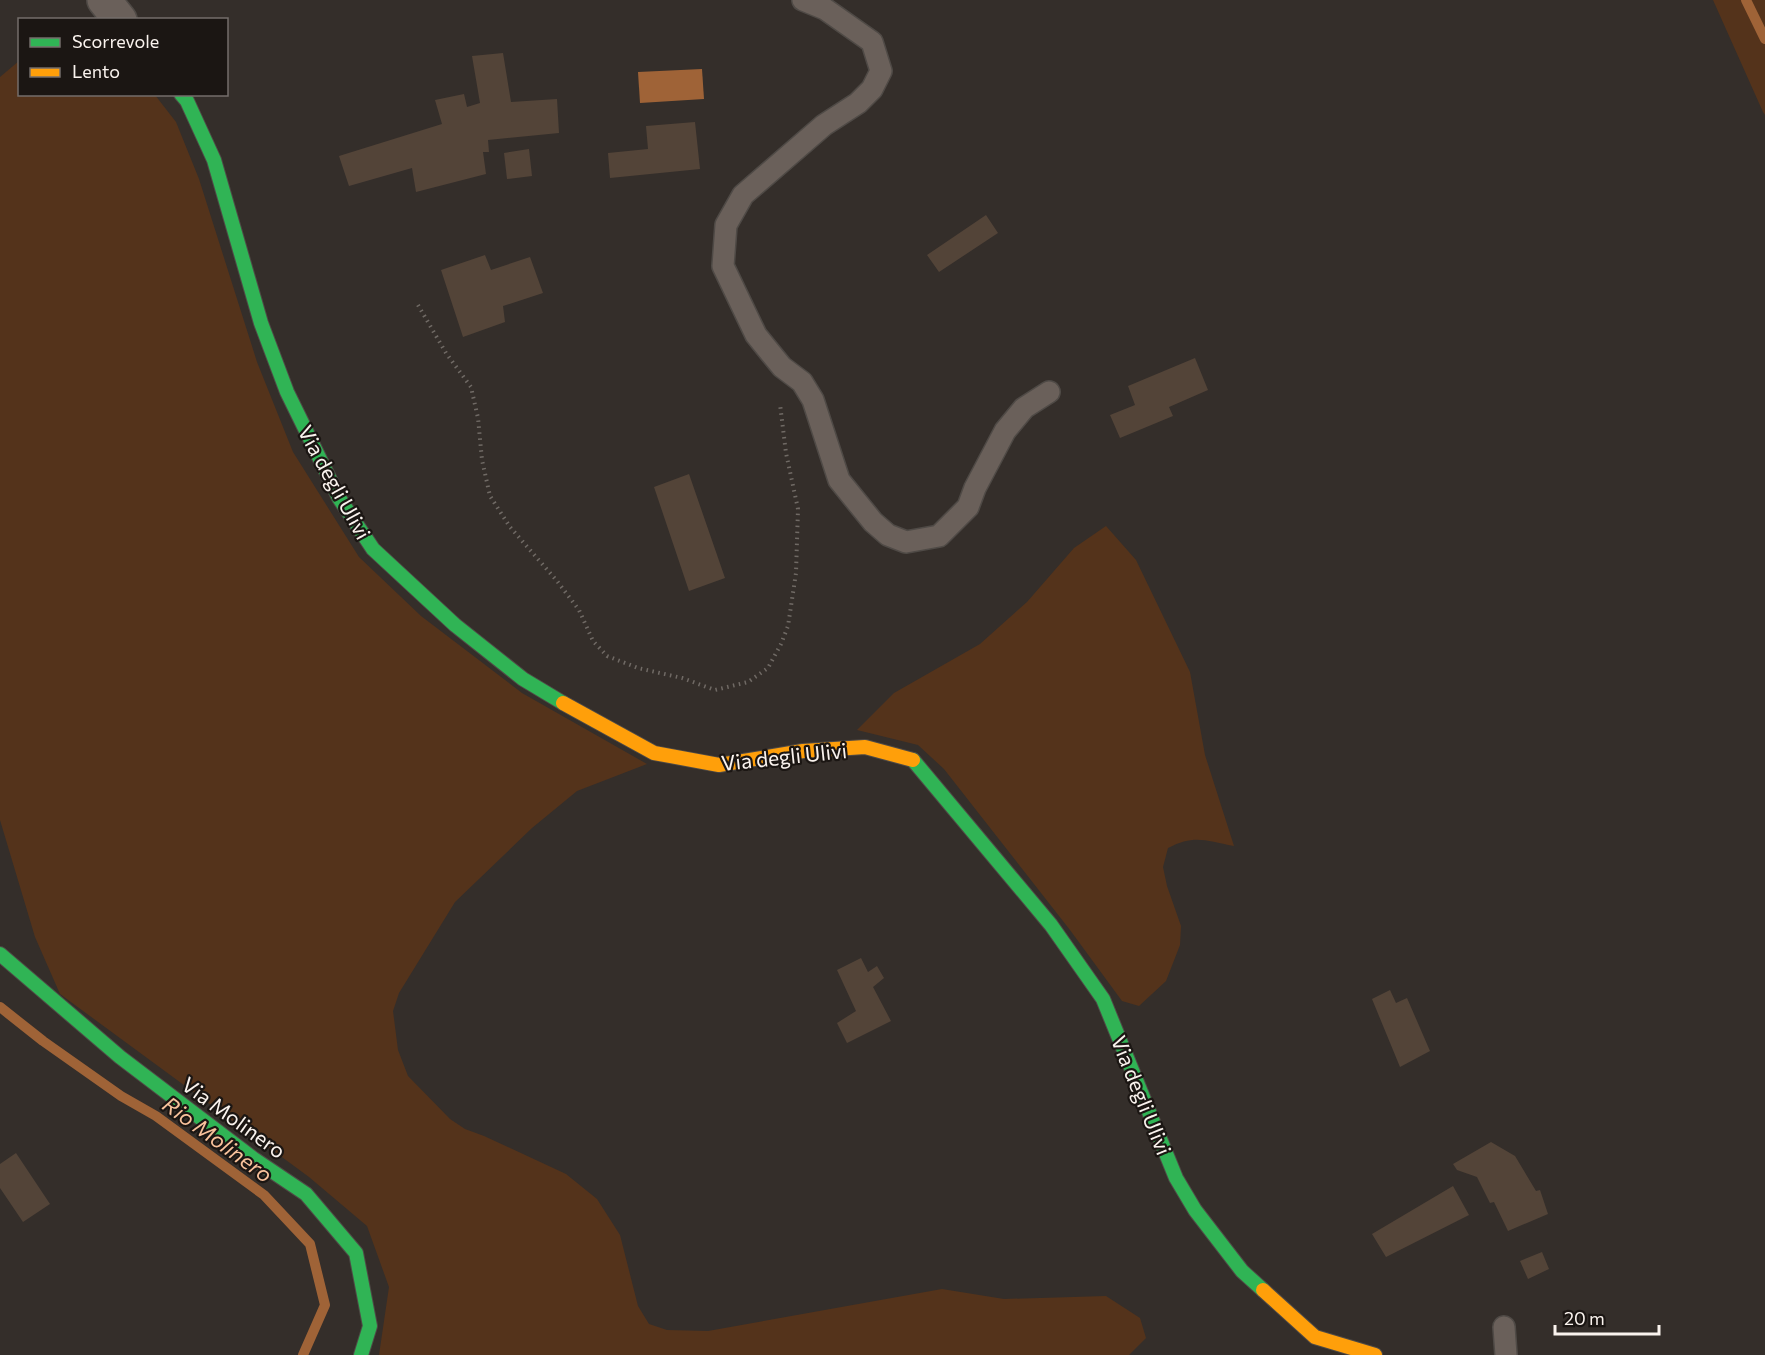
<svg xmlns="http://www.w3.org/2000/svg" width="1765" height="1355" font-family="Commissioner,sans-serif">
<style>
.green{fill:#54331b}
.water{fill:#9f6337}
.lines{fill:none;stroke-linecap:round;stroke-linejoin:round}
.stream{stroke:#9f6337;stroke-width:10}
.building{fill:#534438}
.lane-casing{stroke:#4f4a46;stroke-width:24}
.street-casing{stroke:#4f4a46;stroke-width:36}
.fast-casing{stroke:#4f4a46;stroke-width:16}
.slow-casing{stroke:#4f4a46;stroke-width:16}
.path{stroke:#706a65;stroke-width:4;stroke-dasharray:1.5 4.5;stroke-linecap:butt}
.lane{stroke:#6a605a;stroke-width:21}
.street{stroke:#6a605a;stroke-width:33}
.fast{stroke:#30b455;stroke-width:14}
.slow{stroke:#ff9f0a;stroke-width:14}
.labels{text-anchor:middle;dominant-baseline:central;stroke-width:4.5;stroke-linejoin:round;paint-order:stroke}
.street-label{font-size:21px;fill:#faf3ee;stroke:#1b1613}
.water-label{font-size:22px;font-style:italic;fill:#f9c29c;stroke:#1b1613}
</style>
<rect width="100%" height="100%" fill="#342e2a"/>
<path class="green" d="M1713,0H1765V115L1763,112Z
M19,61L20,94L155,95L176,122L199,179L257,362L293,452L359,557L421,616L522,693L647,764L577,791L532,828L455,902L399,993L393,1011L398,1050L408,1076L450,1119L465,1129L484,1136L566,1174L597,1199L620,1235L638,1306L649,1324L667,1330L708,1331L942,1289L1004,1299L1106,1296L1140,1318L1146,1338L1129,1355H379L389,1287L367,1226L309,1177L60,994L35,937L0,820V77Z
M1106,526L1136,560L1190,672L1205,755L1234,846C1206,841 1195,834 1168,848L1163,867L1167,886L1181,926L1180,945L1166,981L1139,1006L1122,1001L1070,930L944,769L918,745L857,730L894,693L980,644L1027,602L1074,548Z"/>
<path class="water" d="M702,69L704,99L640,103L638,72Z"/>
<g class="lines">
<path class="stream" d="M1746,0L1765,39
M0,1007L43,1041L121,1096L156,1116L264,1195L310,1244L325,1305L303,1355"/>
</g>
<path class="building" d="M503,53L511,102L557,99L559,133L488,140L489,152H483L486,174L416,192L412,168L349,186L339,156L442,124L435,100L464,94L467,107L480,103L472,56Z
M695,122L700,169L610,178L608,153L648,149L646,126Z
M529,149L532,176L507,179L504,153Z
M986,215L998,233L939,272L927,255Z
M485,255L491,270L530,257L543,293L503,306L505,322L463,337L441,270Z
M1195,358L1208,390L1169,407L1173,416L1120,438L1110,415L1135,405L1128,386Z
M689,474L725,578L689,591L654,487Z
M861,958L868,972L877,966L884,978L873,987L891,1021L847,1043L837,1023L856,1011L837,970Z
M1390,990L1396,1003L1407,998L1430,1051L1400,1067L1372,999Z
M1491,1142L1515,1156L1536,1191L1540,1190L1548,1214L1508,1231L1494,1202L1490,1203L1477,1177L1457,1170L1453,1164Z
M16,1153L50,1204L23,1222L0,1188V1164Z
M1453,1186L1469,1215L1386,1257L1372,1234Z
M1542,1252L1549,1269L1528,1279L1520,1261Z"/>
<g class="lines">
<defs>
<path id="lane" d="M803,0L825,9L872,42L881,71L872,89L858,103L824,125L743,195L726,225L723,266L756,335L782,367L802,382L813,400L839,480L873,522L888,535L906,542L939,536L968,507L975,488L1005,431L1024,408L1049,392
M1504,1327L1506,1355"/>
<path id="street" d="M104,0L120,20"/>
<path id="fast" d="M181,94L187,101L214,160L261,323L287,392L339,498L373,549L455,625L523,679L563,703
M913,760L1051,925L1103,999L1176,1178L1195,1210L1242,1271L1263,1290
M0,954L120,1057L254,1159L306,1194L356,1253L370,1326L361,1355"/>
<path id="slow" d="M563,703L654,753L719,765L803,751L865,747L913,760
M1263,1290L1315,1337L1375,1355"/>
</defs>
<use href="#lane" class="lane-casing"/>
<use href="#street" class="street-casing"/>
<use href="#fast" class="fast-casing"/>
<use href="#slow" class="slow-casing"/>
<path class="path" d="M418,305L446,353L471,387L478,418L482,460L490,496L510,527L557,581L579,610L593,641L607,656L638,668L682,678L715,690L748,682L768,668L781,644L788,626L796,573L798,509L786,453L780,404"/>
<use href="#lane" class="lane"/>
<use href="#street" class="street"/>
<use href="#fast" class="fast"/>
<use href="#slow" class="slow"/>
</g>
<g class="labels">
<g class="street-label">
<text transform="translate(335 482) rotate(61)">Via degli Ulivi</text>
<text transform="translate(784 756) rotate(-6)">Via degli Ulivi</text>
<text transform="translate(1142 1095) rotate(68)">Via degli Ulivi</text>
<text transform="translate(234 1117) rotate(36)">Via Molinero</text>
</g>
<g class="water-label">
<text transform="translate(218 1139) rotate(36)">Rio Molinero</text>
</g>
</g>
<rect x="18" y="18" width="210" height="78" fill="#1b1613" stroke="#746e6b" stroke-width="1.5"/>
<rect x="30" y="38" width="30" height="9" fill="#30b455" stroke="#746e6b" stroke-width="1.5"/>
<text x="72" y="48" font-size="18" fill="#faf3ee">Scorrevole</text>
<rect x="30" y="68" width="30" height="9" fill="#ff9f0a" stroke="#746e6b" stroke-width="1.5"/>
<text x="72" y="78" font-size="18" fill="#faf3ee">Lento</text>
<path d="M1555 1325v9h104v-9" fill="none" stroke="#faf3ee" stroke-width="3"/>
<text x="1564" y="1325" font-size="18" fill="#faf3ee" stroke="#1b1613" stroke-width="4.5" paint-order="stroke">20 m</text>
</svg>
